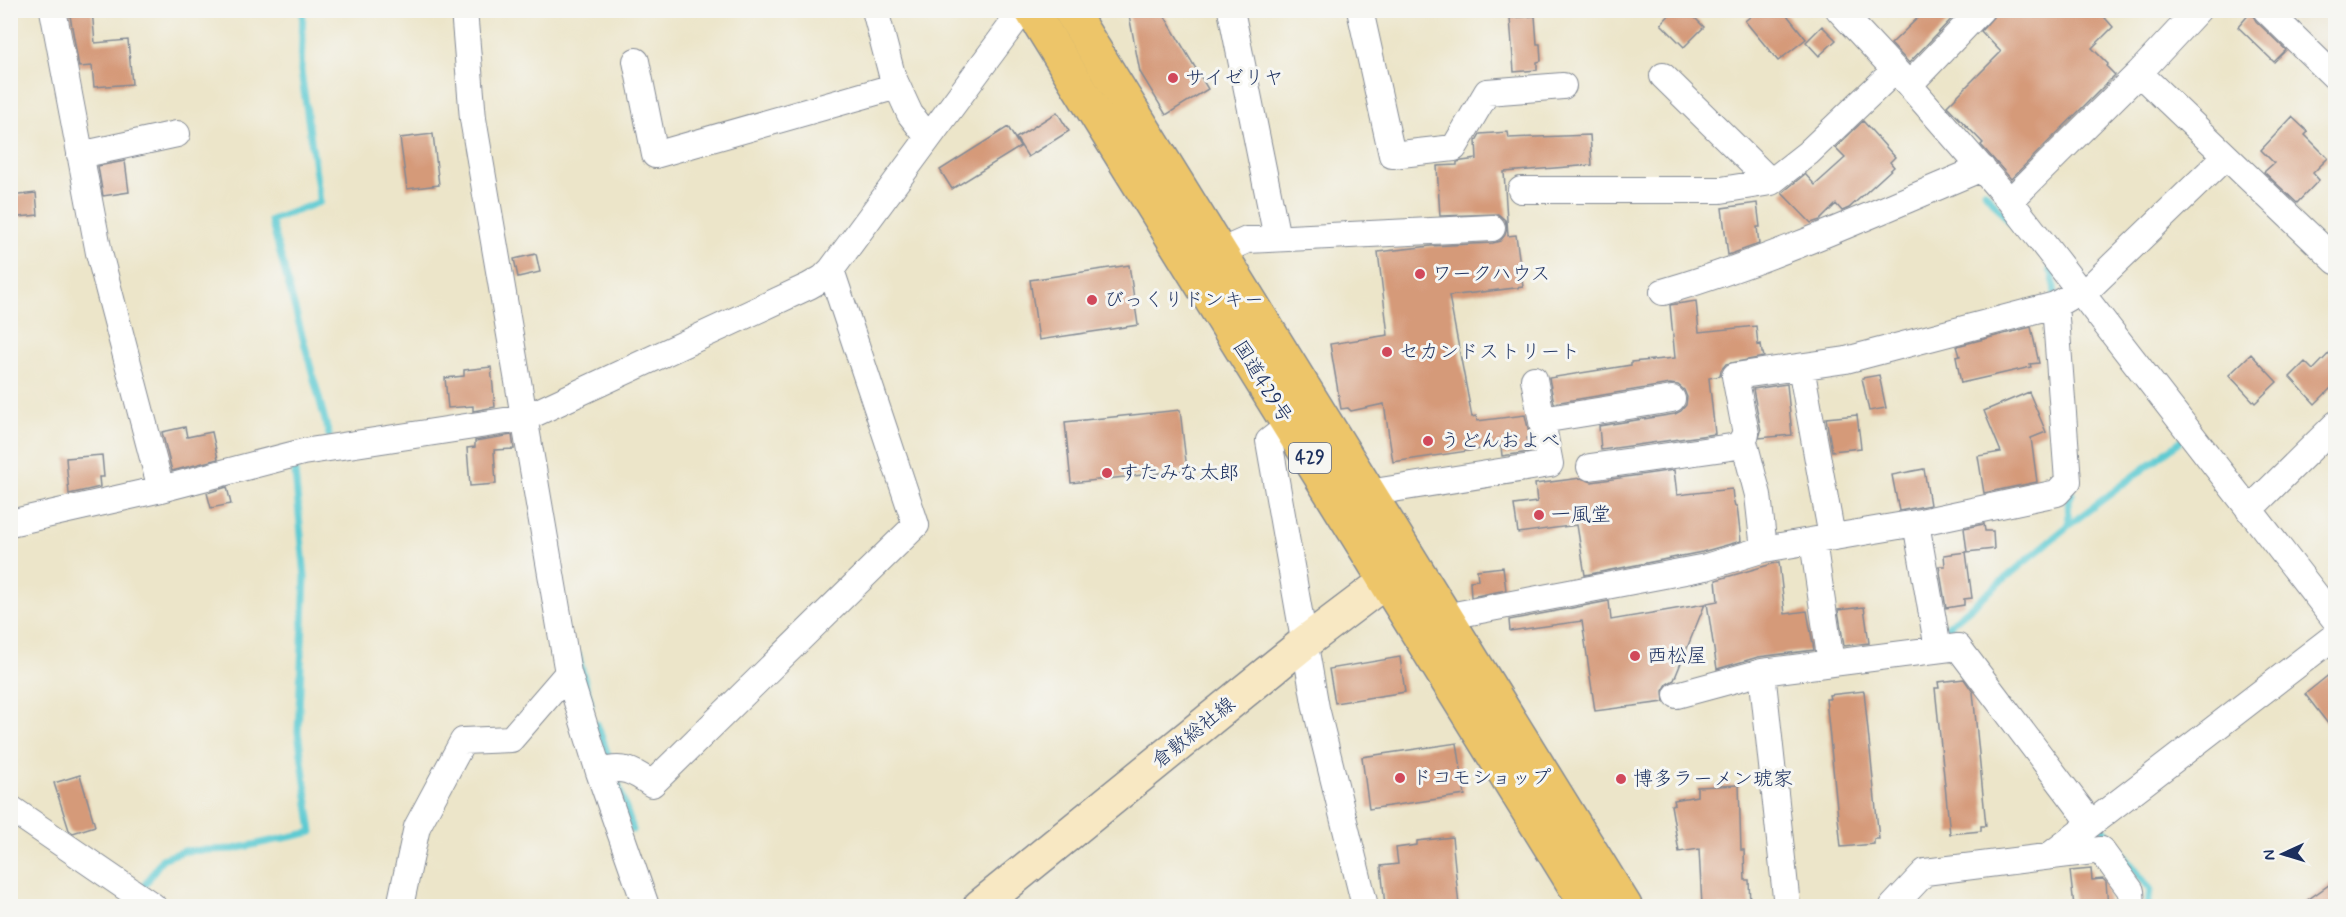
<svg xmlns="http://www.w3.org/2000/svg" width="2346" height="917" font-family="Mynerve,'Klee One',sans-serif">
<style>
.built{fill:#e3d7b8}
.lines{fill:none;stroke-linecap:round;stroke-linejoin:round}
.stream{stroke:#5dcad2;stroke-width:7}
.building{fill:#d59a79}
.street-casing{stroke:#848a94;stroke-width:28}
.secondary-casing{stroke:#848a94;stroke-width:36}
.highway-casing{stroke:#848a94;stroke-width:36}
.street{stroke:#fff;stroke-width:26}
.secondary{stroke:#f8e8c3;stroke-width:33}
.highway{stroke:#edc569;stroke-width:33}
.poi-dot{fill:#d1495b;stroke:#f6f6f2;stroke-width:2}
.labels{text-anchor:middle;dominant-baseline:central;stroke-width:6;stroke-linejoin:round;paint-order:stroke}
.shield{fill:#f6f6f2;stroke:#5d6b8a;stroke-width:1.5}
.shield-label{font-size:18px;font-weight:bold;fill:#1b2f5e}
.poi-label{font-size:20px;fill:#1b2f5e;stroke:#f6f6f2;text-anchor:start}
.street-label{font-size:20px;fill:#1b2f5e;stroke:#f6f6f2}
</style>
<rect width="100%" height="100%" fill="#f6f6f2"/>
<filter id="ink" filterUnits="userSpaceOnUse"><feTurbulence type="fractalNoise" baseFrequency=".0167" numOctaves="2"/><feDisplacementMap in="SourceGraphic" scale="12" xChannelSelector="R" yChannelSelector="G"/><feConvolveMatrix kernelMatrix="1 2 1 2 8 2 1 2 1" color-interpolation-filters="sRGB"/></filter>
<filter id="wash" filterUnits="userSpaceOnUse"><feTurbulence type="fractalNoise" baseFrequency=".008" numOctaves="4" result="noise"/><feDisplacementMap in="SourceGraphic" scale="24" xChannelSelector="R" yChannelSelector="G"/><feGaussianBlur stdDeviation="1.35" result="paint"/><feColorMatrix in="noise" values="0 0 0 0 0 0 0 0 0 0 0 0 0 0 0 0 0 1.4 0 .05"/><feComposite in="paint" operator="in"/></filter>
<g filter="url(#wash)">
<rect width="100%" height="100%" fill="#ece5c9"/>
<path class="built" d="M2279,11H2335V65Z"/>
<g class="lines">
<path class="stream" d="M303,10L301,71L320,202L271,220L329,435
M1985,192L2016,229
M2050,270L2053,275L2055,294
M2069,525L2182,440
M1959,640L1948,626L2069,525L2068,499L2072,494
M578,655L591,705
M597,724L611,764
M615,775L633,830
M2099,823L2150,889L2148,906
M144,886L162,859L184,851L234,849L312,832L298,732L305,577L294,462"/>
</g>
<g id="blocks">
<path class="building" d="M69,10H92L95,43L128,40L132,84L94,87L92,66L79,67Z
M1128,10H1161L1208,89L1166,115L1140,72Z
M1674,10H1687L1704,27L1684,47L1661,24Z
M1758,10H1783L1806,39L1778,61L1745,21Z
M1926,10H1960L1909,63L1891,44Z
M1999,10H2098L2113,27L2092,48L2108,64L2106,66L2115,75L2011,179L1981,145L1983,143L1947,106L2001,52L1981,31Z
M2251,12L2256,21L2286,50L2274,62L2238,27Z
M1535,16L1537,44H1540L1541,61L1537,62V70L1514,72L1510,18Z
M1822,26L1836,40L1819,56L1806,42Z
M1057,112L1069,131L1028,157L1016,138Z
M2292,117L2308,132L2305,135L2328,158L2313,173L2319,180L2297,203L2264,172L2274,163L2261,150Z
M1863,121L1895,157L1890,162L1894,167L1849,208L1842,211L1836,204L1820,220L1811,223L1782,193L1805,174L1815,185L1845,158L1835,148Z
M1008,127L1020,147L952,189L940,170Z
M1508,132L1509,138L1590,135L1592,165L1504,172L1508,236L1516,235L1523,287L1449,296L1472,417L1476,416L1477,421L1525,415L1530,437L1527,438L1529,452L1502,456L1501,446L1393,462L1384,404L1351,411L1348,408L1341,409L1330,344L1388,335L1378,252L1431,246L1493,243L1500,241L1505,235L1507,228L1505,220L1498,214L1440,216L1437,166L1457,165V162L1462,161L1477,159L1476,141L1480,134Z
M433,134L439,185L407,189L400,138Z
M125,161L129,192L103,196L98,166Z
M36,193L38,215L10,218V196Z
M1757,203L1760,227H1757L1759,244L1728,255L1722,208Z
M536,254L540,272L518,277L514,259Z
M1129,265L1138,325L1039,340L1030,280Z
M1696,301L1699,332L1756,326L1758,345L1761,344L1762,353H1763L1764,357L1726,364L1721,370L1720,376L1709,378L1715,434L1601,450L1599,426L1675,414L1681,411L1686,405L1687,397L1684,390L1678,385L1670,384L1554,403L1549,378L1631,365V362L1675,358L1670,305Z
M2031,327L2039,363L2030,364L2031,367L1961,383L1956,357L1960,356L1957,346Z
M2336,346V383L2315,404L2290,377L2305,362L2313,370Z
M2251,354L2277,382L2255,403L2229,375Z
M491,367L495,407L473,411V406L448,408L445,378L464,376V370Z
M1879,375L1886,408L1869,411L1862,378Z
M1787,384L1792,435L1759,438L1761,431L1753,389Z
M2029,392L2046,432L2031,438L2037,482L1984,493L1978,456L2001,452L1984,411Z
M1180,410L1187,470L1071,483L1065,422Z
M1857,415L1861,448L1832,451L1826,418Z
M185,427L187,437L212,432L218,459L172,471L162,432Z
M512,435L514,449L494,450L496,484L470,486L467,448L475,447V441Z
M102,455L104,477H99L100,487L69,494L66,458Z
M1924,469L1930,505L1899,511L1892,475Z
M1674,470L1677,495L1732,489L1733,498L1735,506H1737L1741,541L1702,552L1585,575L1577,525L1518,533L1514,505L1537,502L1535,484L1581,478L1592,482Z
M227,487L231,504L211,508L207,493Z
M1984,524L1985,531H1993L1994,549L1967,552L1964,528Z
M1966,552L1972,598L1964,599V605L1946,608L1939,566H1945L1944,555Z
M1779,562L1785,614L1807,611L1814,650L1758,657L1717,669L1707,603L1718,601L1716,580Z
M1503,567L1506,590L1471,597L1470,581L1478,580L1477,570Z
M1609,601L1611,620L1705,604L1674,680L1667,684L1663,691L1664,702L1595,711L1582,621L1510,631L1509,620Z
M1864,607L1869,643L1844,646L1838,610Z
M1400,657L1405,692L1335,703L1329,669Z
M2336,669V734L2305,694Z
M1964,679L1973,692L1986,826H1981V831L1950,834L1935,688H1939L1938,682Z
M1864,691L1879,839H1874V844L1841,847L1826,699H1830L1829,695Z
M1457,743L1465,795L1369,809L1362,757Z
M80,775L95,826L73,833L69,830L54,783Z
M1739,785L1741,850H1744L1745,880H1749L1750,906H1702L1699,849L1679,852L1671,805L1675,804L1674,800L1697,796V787Z
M1452,837L1459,906H1385L1381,866L1398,864L1396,848L1417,845V841Z
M2091,869L2092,880L2103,879L2106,882L2108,906H2074L2070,871Z
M2336,880V906H2299Z"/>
</g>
</g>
<g filter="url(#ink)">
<use href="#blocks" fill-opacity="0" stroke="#848a94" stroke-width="1.5"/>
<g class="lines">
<defs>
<path id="street" d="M53,10L99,253L161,489
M464,10L473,119L568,673L599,772L646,906
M875,10L892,75L910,114L928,137
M1231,10L1277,238
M1360,10L1392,155L1454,148L1487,92L1563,86
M1839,10L1909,85L2010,201L2336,621
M2266,10L2336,78
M636,61L655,155L897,86
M2139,73L2336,261
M1663,76L1771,182
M1909,85L1981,10
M80,155L177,134
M1521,190H1721L1771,182L1808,153L1895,70
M2010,201L2139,73L2198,10
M1220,252L1247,240L1492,228
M1663,292C1772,260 1877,212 1982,168
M2083,294L2226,156
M1801,367L1832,537
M1303,415L1269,441L1316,708L1365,906
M1542,420L1672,399
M1743,438L1758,495L1764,549
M1590,467L1738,446L1746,434L1735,376L1846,360L2055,305L2069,297
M1368,493L1550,464L1534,379
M2249,510L2336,424
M10,523L161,489L303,452L525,418L809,286L823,278L831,270L1023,10
M1916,523L1938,649
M1813,541L1831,663
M1444,617L1706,567L1764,549L1916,523L2057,493L2068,481L2055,305
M1762,672L1787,906
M1677,695L1762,672L1958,647L2091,823
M599,772C623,765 632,770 652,784L916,525L831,270
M10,808L153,906
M2049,856L2336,635
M400,906L417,827L463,741L511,739L568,673
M1893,906L1925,872L2101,850L2131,891L2132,906"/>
<path id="secondary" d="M980,906L1304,643L1386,581L1405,564"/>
<path id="highway" d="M1031,10L1587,906
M1070,10L1625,906"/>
</defs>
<use href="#street" class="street-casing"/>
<use href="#secondary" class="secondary-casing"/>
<use href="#highway" class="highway-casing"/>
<use href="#street" class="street"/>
<use href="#secondary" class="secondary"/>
<use href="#highway" class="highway"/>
</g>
</g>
<g class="poi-dot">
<circle cx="1173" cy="78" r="6"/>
<circle cx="1420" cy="274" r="6"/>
<circle cx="1092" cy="300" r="6"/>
<circle cx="1387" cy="352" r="6"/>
<circle cx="1428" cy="441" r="6"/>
<circle cx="1107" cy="473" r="6"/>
<circle cx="1539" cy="515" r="6"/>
<circle cx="1635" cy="656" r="6"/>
<circle cx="1400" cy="778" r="6"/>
<circle cx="1621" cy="779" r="6"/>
</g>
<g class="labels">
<rect class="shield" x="1289" y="443" width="42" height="30" rx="4.5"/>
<g class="shield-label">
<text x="1310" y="458">429</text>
</g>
<g class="poi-label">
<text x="1185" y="78">サイゼリヤ</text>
<text x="1432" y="274">ワークハウス</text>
<text x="1104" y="300">びっくりドンキー</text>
<text x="1399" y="352">セカンドストリート</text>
<text x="1440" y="441">うどんおよべ</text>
<text x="1119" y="473">すたみな太郎</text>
<text x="1551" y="515">一風堂</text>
<text x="1647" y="656">西松屋</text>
<text x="1412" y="778">ドコモショップ</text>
<text x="1633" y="779">博多ラーメン琥家</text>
</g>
<g class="street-label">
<text transform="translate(1262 382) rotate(58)">国道429号</text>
<text transform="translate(1194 733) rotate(-39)">倉敷総社線</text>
</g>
</g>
<rect width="2346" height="917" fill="none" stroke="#f6f6f2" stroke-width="36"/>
<g transform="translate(2283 854) rotate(266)" stroke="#f6f6f2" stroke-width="4.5" paint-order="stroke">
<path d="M0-4.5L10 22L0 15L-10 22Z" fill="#1b2f5e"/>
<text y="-9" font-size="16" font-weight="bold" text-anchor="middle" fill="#1b2f5e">N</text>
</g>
</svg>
